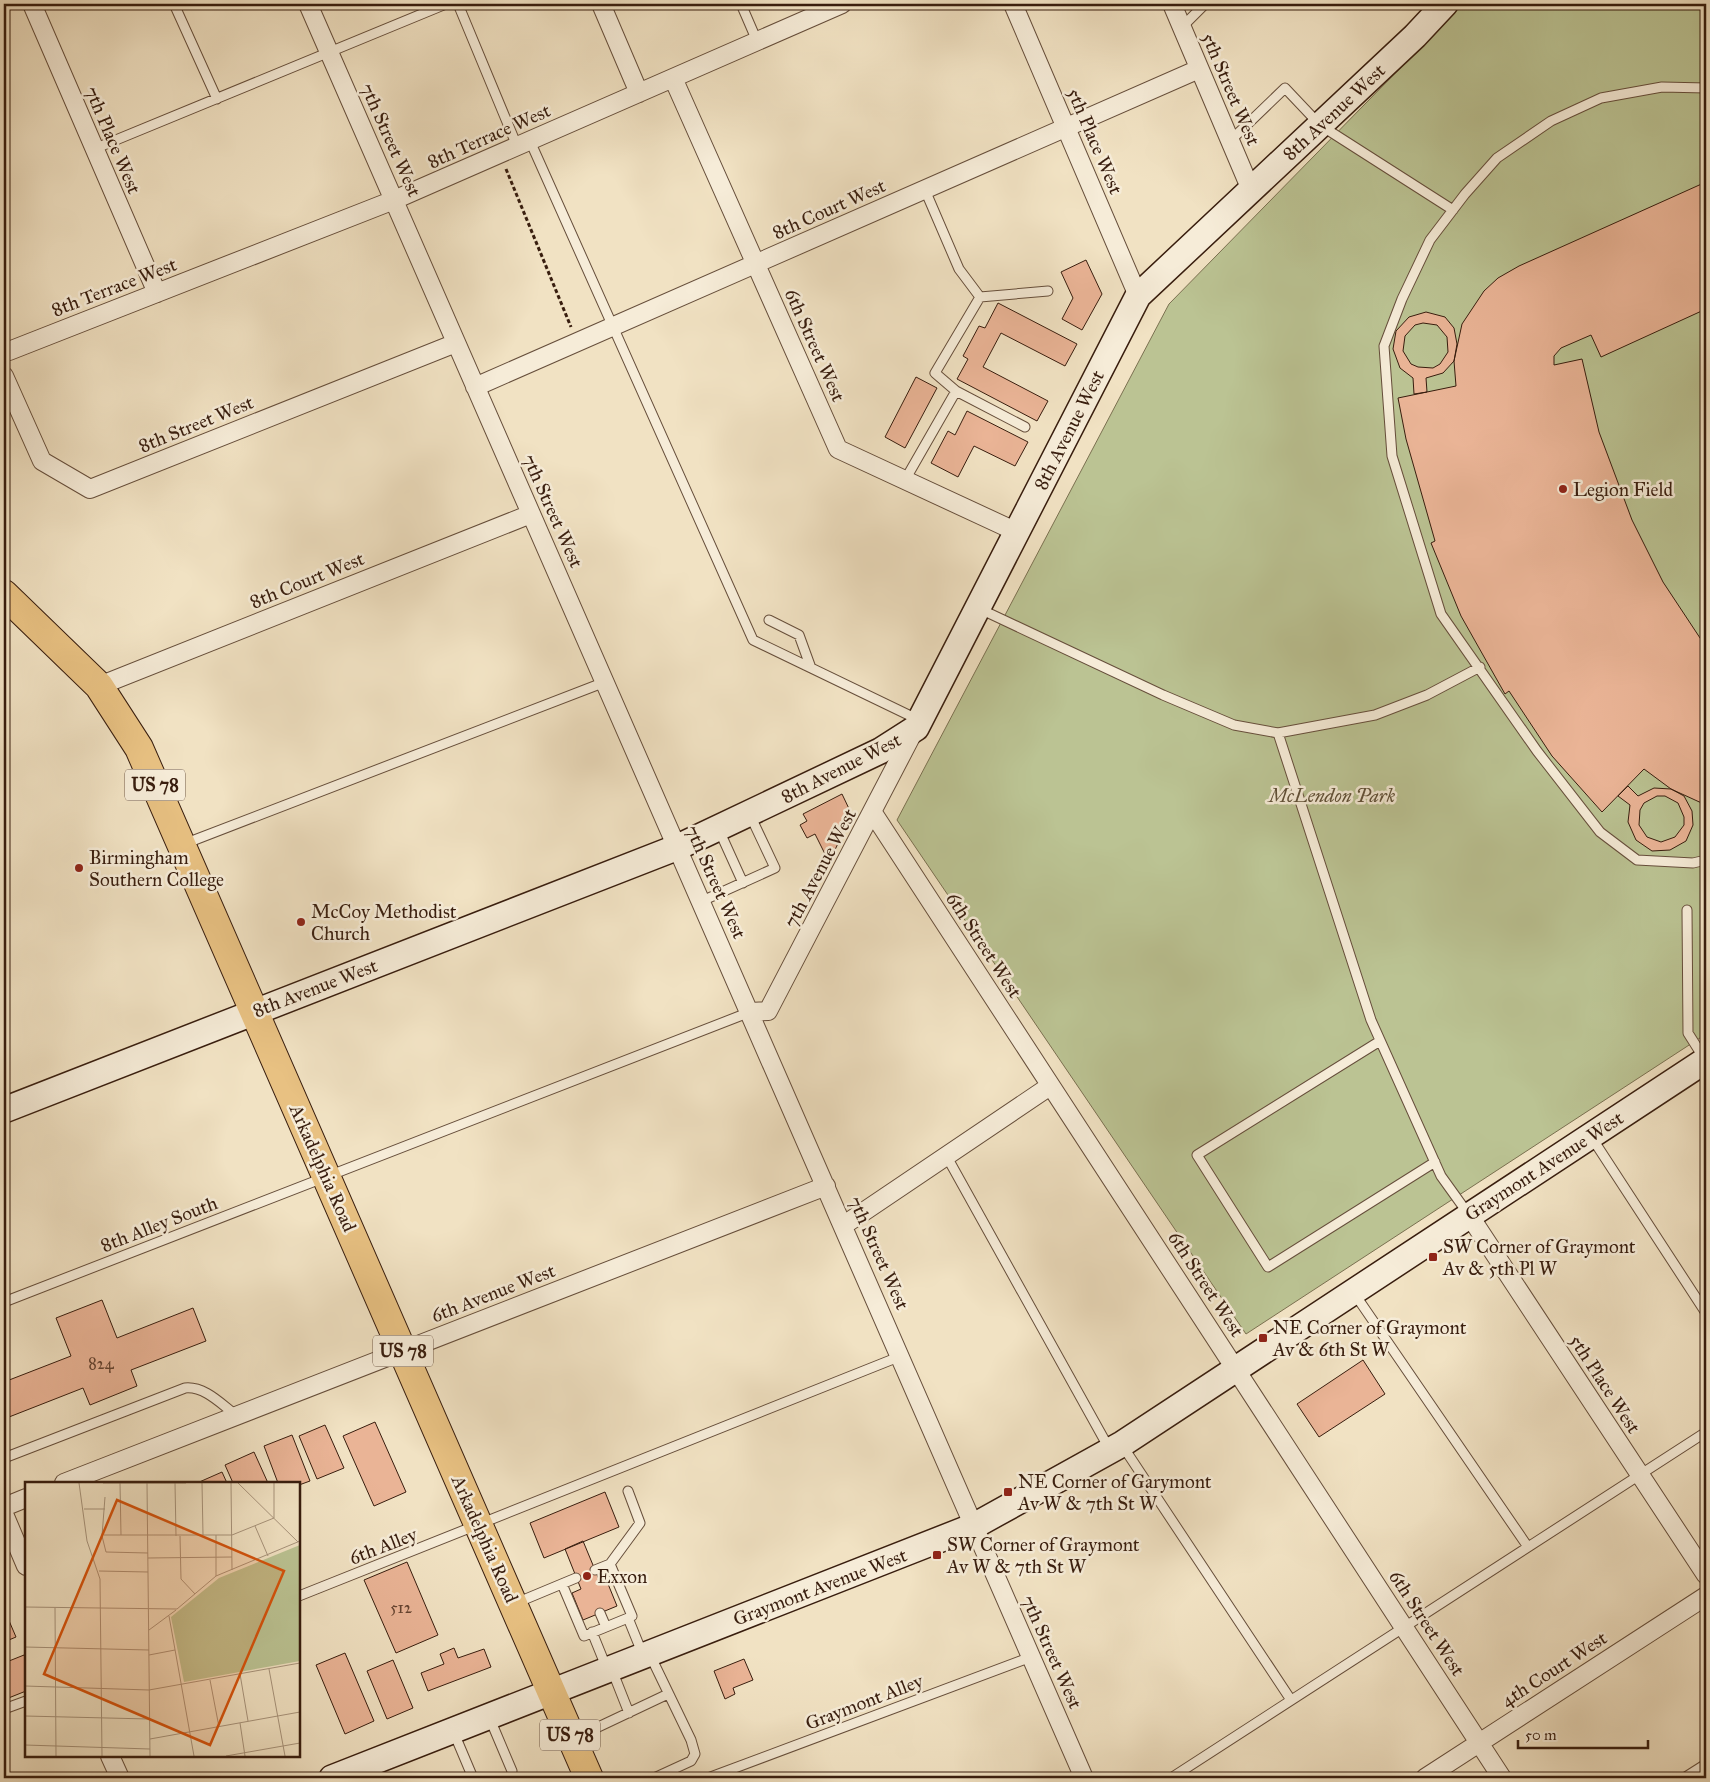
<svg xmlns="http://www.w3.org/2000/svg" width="1710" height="1782" font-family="'IM FELL Great Primer',serif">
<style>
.green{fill:#bbc393;stroke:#7a7050}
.building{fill:#eab496;stroke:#381d0e;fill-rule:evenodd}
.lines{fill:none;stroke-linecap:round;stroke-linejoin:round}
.service-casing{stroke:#664e3b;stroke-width:11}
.minor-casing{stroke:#664e3b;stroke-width:20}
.secondary-casing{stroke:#381d0e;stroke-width:28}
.primary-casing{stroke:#381d0e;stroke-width:30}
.path{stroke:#381d0e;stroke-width:3;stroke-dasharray:4 2.5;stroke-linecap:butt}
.service{stroke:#f6ecd8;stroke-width:9}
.minor{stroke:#f6ecd8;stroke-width:18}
.secondary{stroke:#f6ecd8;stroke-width:25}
.primary{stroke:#e8c182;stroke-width:28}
.poi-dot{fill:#8f2418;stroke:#f6ecd8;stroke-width:2}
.labels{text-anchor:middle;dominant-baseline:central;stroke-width:5;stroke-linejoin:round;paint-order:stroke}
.number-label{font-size:16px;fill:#644330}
.shield{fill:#f6ecd8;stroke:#715b4b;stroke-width:1}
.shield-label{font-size:18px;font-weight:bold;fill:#381d0e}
.street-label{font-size:19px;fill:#381d0e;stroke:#f6ecd8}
.poi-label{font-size:19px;fill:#381d0e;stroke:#f6ecd8;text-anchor:start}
.park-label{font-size:19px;font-style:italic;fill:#5f4f36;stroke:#f6ecd8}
.inset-road{fill:none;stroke:#a7937b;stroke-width:1}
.view{fill:#d6530c;fill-opacity:0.15;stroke:#d6530c;stroke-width:2.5}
.inset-edge{fill:none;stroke:#381d0e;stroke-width:2.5}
</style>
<rect width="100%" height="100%" fill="#f1e2c3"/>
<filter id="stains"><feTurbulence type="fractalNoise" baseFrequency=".004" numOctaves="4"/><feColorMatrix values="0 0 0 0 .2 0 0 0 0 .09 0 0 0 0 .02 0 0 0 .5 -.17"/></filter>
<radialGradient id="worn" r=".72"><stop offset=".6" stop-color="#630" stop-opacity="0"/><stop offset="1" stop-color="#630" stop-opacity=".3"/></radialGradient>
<path class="green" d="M1463,4H1706V1034L1246,1334L897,820L1169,304Z"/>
<path class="building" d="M1706,182V309L1601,357L1591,335L1561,348L1554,356V365L1582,359L1599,432L1632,520L1663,582L1706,647V805L1671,789L1644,769L1602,812L1552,756L1509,691L1505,694L1461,616L1431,543L1435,541L1406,439L1398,398L1456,386L1454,361L1462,324L1484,291L1498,278L1519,266Z
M1086,260L1102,294L1082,330L1062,319L1073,298L1061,272Z
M998,303L1077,344L1065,366L1001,333L983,367L1048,401L1037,421L957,379L968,359L963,356L979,326L985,328Z
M1426,312L1445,317L1454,328L1457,344L1454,361L1443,373L1426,378L1427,392L1414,394L1413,378L1400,368L1393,349L1396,331L1409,317ZM1423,323L1437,325L1447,337L1448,352L1440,364L1433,368L1418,367L1411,364L1403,351L1405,336L1415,325Z
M916,377L937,388L905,448L885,437Z
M967,411L1028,442L1015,466L974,446L958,477L931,463L948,431L955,435Z
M1628,786L1638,796L1654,788L1671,789L1684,796L1692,811L1693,825L1686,841L1670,850L1652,851L1636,840L1628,822L1630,805L1618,796ZM1657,796H1665L1678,803L1684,817V825L1675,837L1661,842L1647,837L1639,825L1640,810L1644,803Z
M842,794L852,815L829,862L815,834L807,838L800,825L807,821L803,814Z
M102,1300L117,1338L193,1308L206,1341L131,1370L137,1386L90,1405L83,1388L9,1417L4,1405V1382L71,1356L56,1318Z
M1363,1360L1385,1394L1319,1437L1297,1404Z
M375,1422L406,1492L374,1506L343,1436Z
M325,1425L344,1468L317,1479L299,1436Z
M292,1435L310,1481L299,1485V1483H278L264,1446Z
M254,1452L268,1483H233L225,1465Z
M222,1472L227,1483H197Z
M605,1492L619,1527L544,1558L530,1523Z
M583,1541L600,1582L606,1579L617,1606L583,1620L572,1593L581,1589L565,1549Z
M407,1562L438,1635L396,1653L364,1580Z
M4,1609L16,1637L4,1642Z
M454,1648L458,1658L484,1649L491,1667L428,1691L421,1673L444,1664L440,1654Z
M345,1653L374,1721L345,1734L316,1665Z
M24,1655L26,1661V1691L6,1699L4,1693V1663Z
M744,1659L753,1680L733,1688L735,1694L725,1699L714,1671Z
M393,1660L413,1708L387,1719L367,1671Z"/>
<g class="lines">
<defs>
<path id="service" d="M174,4L217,99
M458,4L517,146
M741,4L757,41
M1182,27L1205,4
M1706,88L1662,87L1601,98L1551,121L1497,158L1465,194L1430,240L1402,299L1384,346L1392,456L1441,614L1537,751L1600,832L1637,860L1693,863L1706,860
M530,141L753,640L919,720
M1230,141L1285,88L1320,125L1453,210
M94,149L446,4
M925,190L959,269L980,297
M956,391L935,373L980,297L1048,291
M905,480L956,391L1025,427
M980,609L1163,695L1234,725L1278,733L1375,715L1427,695L1480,667
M769,620L799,635L811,668
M1278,733L1371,1020L1441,1176L1469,1215
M719,830L743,883
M184,844L605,682
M702,901L775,868L750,815
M1687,910L1688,1033L1705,1060
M1380,1041L1197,1155L1268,1267L1435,1162
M1592,1138L1706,1313
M947,1157L1110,1450
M1354,1293L1528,1547
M4,1302L750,1012
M1122,1445L1291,1700
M4,1458L185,1388C205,1386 221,1404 236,1415
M610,1564L632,1616L628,1618L643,1655
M595,1570L610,1564L640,1523L628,1491
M562,1584L584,1636L628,1618
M299,1596L901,1356
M516,1603L576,1578
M600,1613L606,1627
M592,1632L607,1669
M650,1655L691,1740L695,1754L691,1761L654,1778
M612,1670L629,1713
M4,1709L26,1701
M490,1719L512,1771
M454,1733L473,1778
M575,1738L668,1694
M708,1778L1031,1657
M1171,1778L1706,1432
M1684,1778L1706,1764"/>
<path id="minor" d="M32,4L157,293
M308,4L1084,1778
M601,4L639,93
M1013,4L1138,296
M1172,4L1251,190
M673,78L838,449L1017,532
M9,351L394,200L842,4
M4,376L42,461L90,489L456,343
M475,387L1199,69
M99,686L531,514
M873,813L1502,1778
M750,1012L768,1011L915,729
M1469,1215L1706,1575
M844,1225L1050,1086
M64,1483L826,1186
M4,1507L26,1498
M4,1514L26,1566
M110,1756L120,1778
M1425,1778L1706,1596"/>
<path id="secondary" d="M4,1110L678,847L880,751L916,728L1138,296L1415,36L1445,4
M332,1778L974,1526L1122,1444L1706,1060"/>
<path id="primary" d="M4,594L99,686L139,748L589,1778"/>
</defs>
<use href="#service" class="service-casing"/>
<use href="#minor" class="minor-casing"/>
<use href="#secondary" class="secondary-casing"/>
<use href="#primary" class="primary-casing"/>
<path class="path" d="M506,169L571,327"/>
<use href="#service" class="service"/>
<use href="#minor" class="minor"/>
<use href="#secondary" class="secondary"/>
<use href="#primary" class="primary"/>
</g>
<g class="poi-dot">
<circle cx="1563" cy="489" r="5"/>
<circle cx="79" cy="868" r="5"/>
<circle cx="301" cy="922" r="5"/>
<rect x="1428" y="1252" width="10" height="10" rx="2.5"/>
<rect x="1258" y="1333" width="10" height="10" rx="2.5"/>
<rect x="1003" y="1487" width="10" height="10" rx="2.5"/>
<rect x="932" y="1550" width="10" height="10" rx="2.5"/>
<circle cx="587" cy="1576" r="5"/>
</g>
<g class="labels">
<g class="number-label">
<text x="101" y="1363">824</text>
<text x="401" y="1607">512</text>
</g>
<g class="shield">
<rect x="125" y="769.5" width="60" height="31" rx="4"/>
<rect x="373" y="1335.5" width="60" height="31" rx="4"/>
<rect x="540" y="1719.5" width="60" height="31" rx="4"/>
</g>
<g class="shield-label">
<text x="155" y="785">US 78</text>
<text x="403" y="1351">US 78</text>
<text x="570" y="1735">US 78</text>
</g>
<g class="street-label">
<text transform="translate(1231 89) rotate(67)">5th Street West</text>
<text transform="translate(1334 112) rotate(-43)">8th Avenue West</text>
<text transform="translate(489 136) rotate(-24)">8th Terrace West</text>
<text transform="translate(113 140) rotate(67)">7th Place West</text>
<text transform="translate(391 140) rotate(66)">7th Street West</text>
<text transform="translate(1095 141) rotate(67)">5th Place West</text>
<text transform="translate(829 209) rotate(-24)">8th Court West</text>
<text transform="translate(114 287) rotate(-21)">8th Terrace West</text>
<text transform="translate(815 345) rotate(66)">6th Street West</text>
<text transform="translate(196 424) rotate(-22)">8th Street West</text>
<text transform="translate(1069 430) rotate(-63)">8th Avenue West</text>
<text transform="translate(553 511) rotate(66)">7th Street West</text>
<text transform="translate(307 580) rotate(-22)">8th Court West</text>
<text transform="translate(841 768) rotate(-27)">8th Avenue West</text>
<text transform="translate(820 868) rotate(-62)">7th Avenue West</text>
<text transform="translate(716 882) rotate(66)">7th Street West</text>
<text transform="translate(984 945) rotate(57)">6th Street West</text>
<text transform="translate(315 988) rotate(-21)">8th Avenue West</text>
<text transform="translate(1544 1166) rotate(-33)">Graymont Avenue West</text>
<text transform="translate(323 1168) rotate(66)">Arkadelphia Road</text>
<text transform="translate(159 1224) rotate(-21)">8th Alley South</text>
<text transform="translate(879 1253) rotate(66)">7th Street West</text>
<text transform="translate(1206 1284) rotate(57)">6th Street West</text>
<text transform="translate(493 1293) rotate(-21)">6th Avenue West</text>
<text transform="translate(1605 1384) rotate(57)">5th Place West</text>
<text transform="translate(485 1539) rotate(66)">Arkadelphia Road</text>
<text transform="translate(383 1546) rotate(-21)">6th Alley</text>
<text transform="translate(820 1587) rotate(-21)">Graymont Avenue West</text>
<text transform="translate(1427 1623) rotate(57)">6th Street West</text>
<text transform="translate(1052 1652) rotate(66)">7th Street West</text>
<text transform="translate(1554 1669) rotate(-33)">4th Court West</text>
<text transform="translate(864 1702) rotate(-21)">Graymont Alley</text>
</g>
<g class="poi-label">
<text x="1573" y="489">Legion Field</text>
<text x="89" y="857">Birmingham<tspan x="89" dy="22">Southern College</tspan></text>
<text x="311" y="911">McCoy Methodist<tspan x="311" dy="22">Church</tspan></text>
<text x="1443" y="1246">SW Corner of Graymont<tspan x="1443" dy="22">Av &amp; 5th Pl W</tspan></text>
<text x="1273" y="1327">NE Corner of Graymont<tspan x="1273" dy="22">Av &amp; 6th St W</tspan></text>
<text x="1018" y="1481">NE Corner of Garymont<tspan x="1018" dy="22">Av W &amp; 7th St W</tspan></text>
<text x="947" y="1544">SW Corner of Graymont<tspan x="947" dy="22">Av W &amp; 7th St W</tspan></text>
<text x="597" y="1576">Exxon</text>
</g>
<g class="park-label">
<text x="1332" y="795">McLendon Park</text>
</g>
</g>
<g transform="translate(25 1482)">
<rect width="275" height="275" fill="#f1e2c3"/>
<path d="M275,63V179L159,200L146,135L194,96Z" fill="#bbc393"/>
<path class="inset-road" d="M54,1L62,59L75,97L77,274M78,1H161M95,1L96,53M122,1L125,274M150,1L151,54M177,1L178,53M206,1L207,88M213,1L273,60M80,15L77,54L81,70L123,71M59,27H80M230,44L243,74M79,53H207L249,36V1M191,53V94M155,54L156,97L170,112M123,76L207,75M74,89L123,90M0,125L152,127L191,94L275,59M30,126L31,274M144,134L169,274M124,148L151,128M0,165L124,168M124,173L150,168M244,187L260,274M215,192L223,239M185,198L194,245M0,204L124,208L275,181M0,234L124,237M215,241L220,274M125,257L275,230M0,263L125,267M201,274L275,261"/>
<path class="view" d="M92,18L259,89L185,263L19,192Z"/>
<rect width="275" height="275" class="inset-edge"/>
</g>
<rect width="1710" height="1782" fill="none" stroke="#f1e2c3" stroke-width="20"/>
<rect x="5" y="5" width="1700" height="1772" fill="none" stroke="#381d0e" stroke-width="2.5"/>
<rect x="10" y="10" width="1690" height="1762" fill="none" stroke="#381d0e"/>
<path d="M1518 1740v8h130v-8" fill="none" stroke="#381d0e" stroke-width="2.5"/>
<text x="1525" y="1740" font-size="15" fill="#381d0e" stroke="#f6ecd8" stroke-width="4" paint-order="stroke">50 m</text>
<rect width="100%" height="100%" filter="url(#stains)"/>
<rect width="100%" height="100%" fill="url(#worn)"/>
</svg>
